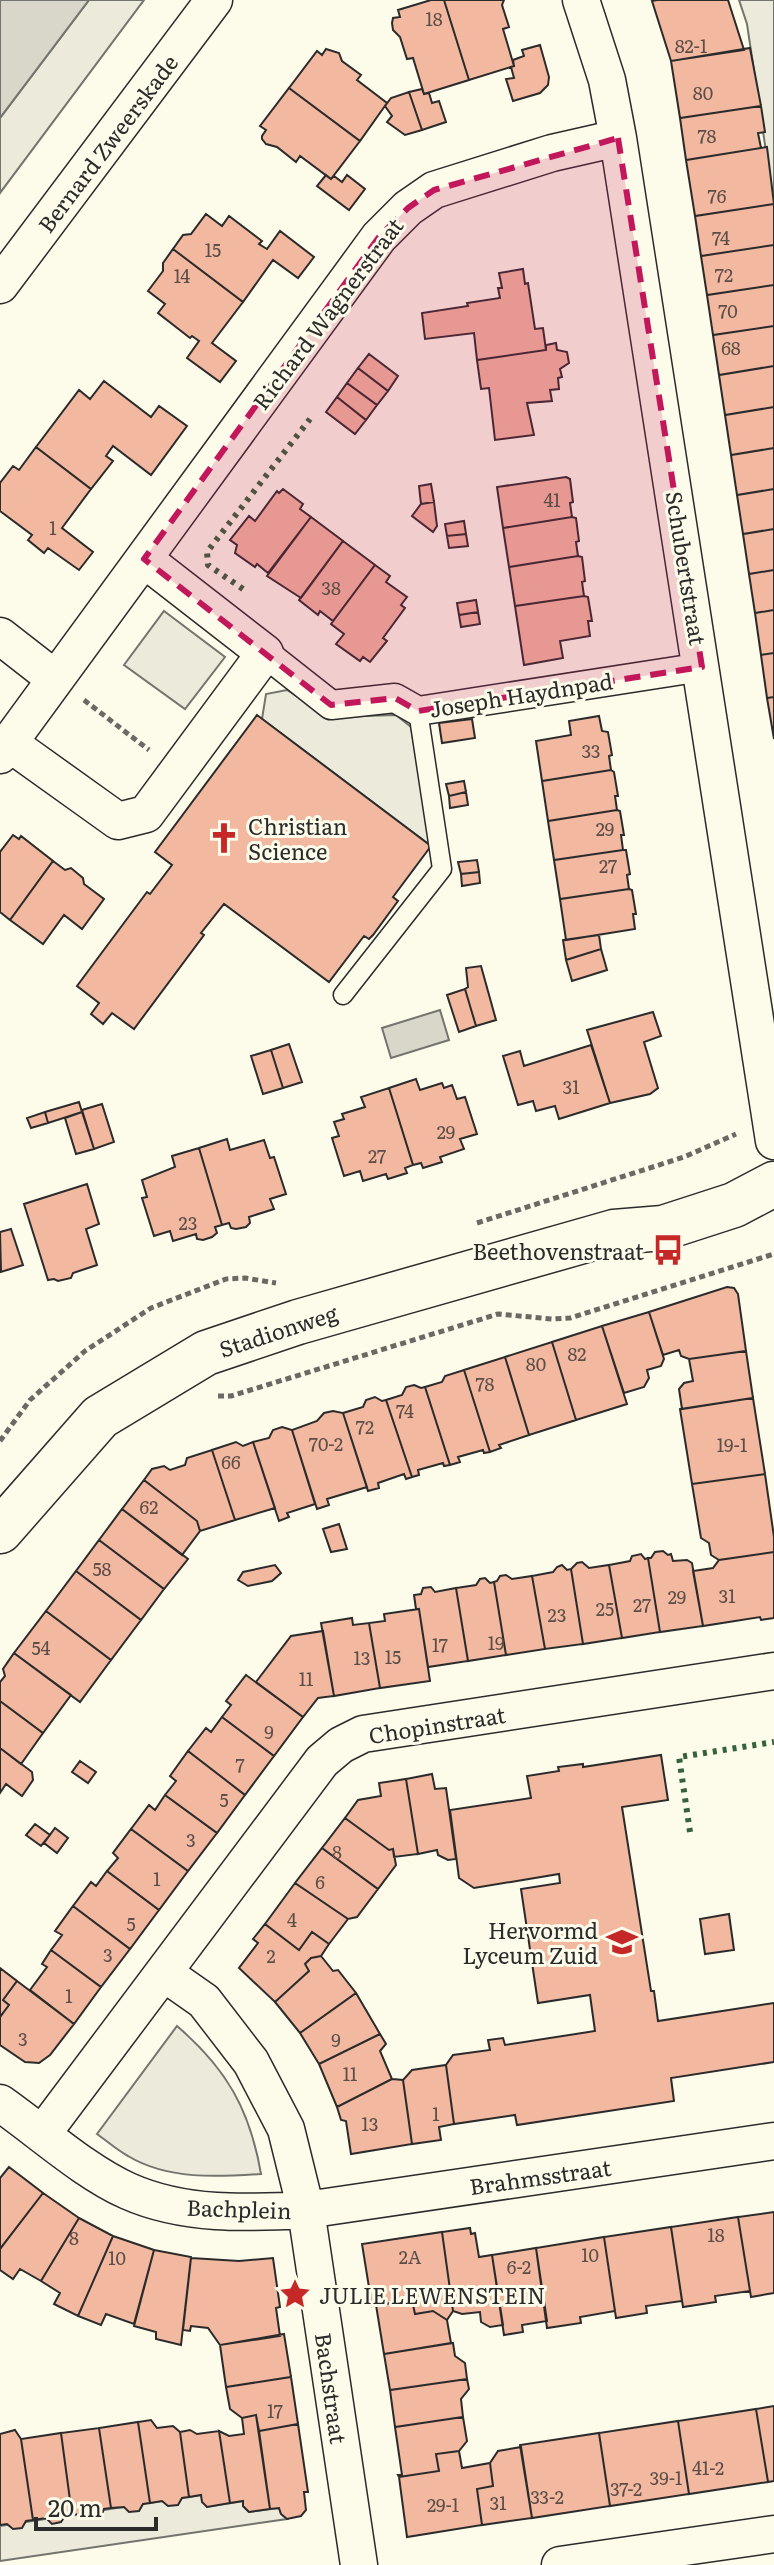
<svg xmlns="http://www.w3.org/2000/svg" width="774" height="2565" font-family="Literata,serif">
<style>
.green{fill:#ecebdb;stroke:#74746e;stroke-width:2}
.water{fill:#d8d7c9;stroke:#74746e;stroke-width:2}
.building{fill:#f2b8a0;stroke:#2b2b2b;stroke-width:2}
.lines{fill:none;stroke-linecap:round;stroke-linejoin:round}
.service-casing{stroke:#2b2b2b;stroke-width:21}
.pedestrian-casing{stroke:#2b2b2b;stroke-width:31}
.minor-casing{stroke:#2b2b2b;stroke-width:39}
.secondary-casing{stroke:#2b2b2b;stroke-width:47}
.path{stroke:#6a6964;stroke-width:5;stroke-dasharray:6 4;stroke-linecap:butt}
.service{stroke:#fdfbea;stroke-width:18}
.pedestrian{stroke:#fdfbea;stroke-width:28}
.minor{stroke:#fdfbea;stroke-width:36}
.secondary{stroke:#fdfbea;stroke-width:44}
.hedge{stroke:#34623c;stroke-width:6;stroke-dasharray:4 6;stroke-linecap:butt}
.marked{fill:#c2185b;fill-opacity:0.2;stroke:#c2185b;stroke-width:6;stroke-dasharray:16 10;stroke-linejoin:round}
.labels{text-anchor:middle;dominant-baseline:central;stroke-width:6;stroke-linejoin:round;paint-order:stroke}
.number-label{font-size:18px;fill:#5d4e48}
.street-label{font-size:22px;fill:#2b2b2b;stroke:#fdfbea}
.poi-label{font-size:22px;fill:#2b2b2b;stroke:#fdfbea;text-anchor:start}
</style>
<rect width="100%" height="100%" fill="#fdfbea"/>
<path class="green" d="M89,0H144L0,193V118Z
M739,0H774V205L747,24Z
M164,611L225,657L185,709L124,665Z
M287,690L331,717L396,715L411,727L431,846L262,719L266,694Z
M177,2026C227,2069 250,2110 261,2174C217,2177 168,2180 128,2156C117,2150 107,2141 97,2134Z
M201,2495L207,2507L243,2501V2506L249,2512L279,2508L281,2514L287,2519L0,2561V2526Z"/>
<path class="water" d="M0,0H89L0,118Z
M440,1010L449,1040L391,1058L382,1028Z"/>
<path class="building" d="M431,0H444L469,80L424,94L413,58L407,59L400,37L393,30L392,23L393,18L400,17L398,10Z
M444,0H504L502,5L509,27L503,29L514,66L469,80Z
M657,0H728L744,50L671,61L652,1Z
M540,45L549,77L548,85L540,93L513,101L506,79L514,78L511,67L514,66L513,60L524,56L522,50Z
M750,48L761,106L680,118L671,61Z
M326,49L339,53L342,61L361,75L357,80L387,103L360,141L289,88L317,51L322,55Z
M289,88L360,141L331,179L300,156L296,162L277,147L266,144L262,139V136L266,130L260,126Z
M422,89L424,94L429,93L432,103L439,101L446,122L422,130L409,92Z
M409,92L422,130L405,135L387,122L392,116L385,106L391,98Z
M761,106L765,132L758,133L761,148L686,160L680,118Z
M767,147L774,204L695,216L686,160Z
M326,175L331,179L334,176L342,182L347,175L365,189L349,210L317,186Z
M774,204V245L701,256L695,216Z
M206,214L222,226L229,216L262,241L259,244L267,249L280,231L314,257L298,278L273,260L243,302L173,249L183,235L191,234Z
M774,245V285L707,295L701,256Z
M173,249L243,302L212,343L236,361L220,382L187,358L199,341L192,336L190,338L158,313L165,304L148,291L163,271V263Z
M523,269L525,284L528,283L535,329L543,328L546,350L477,360L474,333L425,339L422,313L468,306L467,303L500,298L498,288H502L499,273Z
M774,285V326L713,335L707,295Z
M774,326V366L719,375L713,335Z
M556,343L557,350L567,352L569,363L560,369L562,377L558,378L559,389L550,390L552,401L527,403L534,435L495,440L489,388L481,389L477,360L546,350V345Z
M369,354L398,376L388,391L358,368Z
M774,366V407L725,415L719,375Z
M358,368L388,391L377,405L347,383Z
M104,381L151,417L159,406L187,426L151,475L113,446L106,456L113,461L91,489L36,447L79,390L90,399Z
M347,383L377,405L366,420L337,397Z
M337,397L366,420L355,434L326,412Z
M774,407V448L731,455L725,415Z
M36,447L91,489L62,528L93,552L79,570L48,548L44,553L28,540L32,535L0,511V483L13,466L19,470Z
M774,448V489L737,495L731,455Z
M566,477L570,479L573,502L570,503L572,517L503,528L497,487Z
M431,484L434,502L421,504L419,486Z
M283,489L303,504L300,509L311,517L268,573L257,564L255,567L235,553L237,545L230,540L249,516L255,521L277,491L279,493Z
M774,489V529L743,534L737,495Z
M434,502L437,526L433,532L412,516L421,504Z
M311,517L343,541L301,598L267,576Z
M572,517L576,518L579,541L576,542L578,556L509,567L503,528Z
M464,521L466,534L447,536L445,524Z
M774,529V570L749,574L743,534Z
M466,534L468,546L449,548L447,536Z
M343,541L375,565L333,621L320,611L318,615L299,600Z
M578,556L582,557L585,581L582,582L584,596L515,606L509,567Z
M375,565L390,576L386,582L407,597L401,605L405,608L383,638L387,641L370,662L363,657L360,661L336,644L344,634L331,624Z
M774,570V610L755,613L749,574Z
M584,596L588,597L592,621H588L590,636L560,641L563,658L524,665L515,606Z
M476,600L478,612L459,615L457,603Z
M774,610V653L761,655L755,613Z
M478,612L480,624L461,627L459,615Z
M774,653V697L767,698L761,655Z
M774,697V739L767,698Z
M257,715L431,846L393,897L398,901L373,935L369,939L364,936L329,982L224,904L201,933L204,935L134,1029L112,1013L103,1024L91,1014L99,1003L77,986L147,892L150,894L172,865L155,852Z
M599,716L602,731L608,732L612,755L609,756L611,770L542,781L536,741L571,735L569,721Z
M472,719L475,738L442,743L439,723Z
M611,770L614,772L618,796H615L617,810L548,821L542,781Z
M464,781L466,792L449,796L446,784Z
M466,792L468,805L450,808L449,796Z
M617,810L620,811L624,835H621L623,850L554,860L548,821Z
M13,835L19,839L21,836L53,861L10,920L0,912V852Z
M623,850H626L630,874L627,875L629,889L560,899L554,860Z
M477,860L479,872L461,874L458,862Z
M53,861L65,870L71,868L83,878L84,884L104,899L82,929L64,915L43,944L10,920Z
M479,872L480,883L462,886L461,874Z
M629,889L632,890L636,914H633L635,929L566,940L560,899Z
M599,935L601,949L566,960L563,940Z
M601,949L607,970L572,981L566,960Z
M481,966L496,1020L476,1026L465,989L468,987L466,968Z
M465,989L476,1026L459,1032L447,995Z
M653,1012L661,1036L644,1042L658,1088L650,1094L610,1103L587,1030Z
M289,1044L302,1082L283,1088L271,1050Z
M591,1045L610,1103L559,1119L555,1106L536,1111L533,1101L518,1105L503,1056L520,1051L524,1066Z
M271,1050L283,1088L263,1094L251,1056Z
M416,1079L420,1090L442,1083L444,1088L452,1085L457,1099L465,1097L477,1134L460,1139L464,1149L440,1157L442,1162L423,1168L421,1163L413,1165L389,1088Z
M389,1088L413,1165L405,1168L407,1173L388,1179L386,1174L363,1181L360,1171L344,1176L332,1138L339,1136L334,1122L344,1119L342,1114L365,1107L361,1097Z
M79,1102L82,1112L48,1123L45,1112Z
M102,1104L114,1142L94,1149L82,1110Z
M45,1112L48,1123L31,1128L27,1118Z
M82,1112L94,1149L76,1154L65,1118Z
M227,1139L230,1150L264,1140L270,1158L274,1157L286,1194L270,1199L274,1209L249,1217L250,1223L246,1227L236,1229L231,1228L229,1223L222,1225L199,1148Z
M199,1148L222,1225L215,1227L217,1233L212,1237L203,1240L197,1239L196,1234L173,1241L170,1231L154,1236L142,1198L147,1197L142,1180L175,1167L172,1156Z
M87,1184L99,1224L86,1229L97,1265L73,1273L71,1278L58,1281L54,1279L48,1280L24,1204Z
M11,1229L23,1265L1,1272L0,1232Z
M727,1287L734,1288L738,1294L746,1351L689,1359L681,1356L679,1350L663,1355L649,1312Z
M649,1312L664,1359L661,1366L647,1370L649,1378L644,1387L624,1393L602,1326Z
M602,1326L627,1404L576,1420L552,1342Z
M552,1342L576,1420L529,1435L505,1357Z
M746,1351L753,1398L682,1409L679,1389L684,1383L693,1381L689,1359Z
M505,1357L529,1435L499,1445L501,1448L490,1452L464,1370Z
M464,1370L490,1452L484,1453L483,1450L458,1457L460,1462L450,1465L425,1387L442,1382L445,1376Z
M414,1385L421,1388L425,1387L450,1465L444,1466L443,1463L418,1470L419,1475L412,1477L386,1400L402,1395L406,1387Z
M375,1397L382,1401L386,1400L412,1477L406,1479L404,1474L378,1483L379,1488L368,1491L343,1413L363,1407L366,1400Z
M753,1398L765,1474L692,1484L680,1409Z
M333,1411L343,1413L367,1487L327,1499L329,1505L317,1509L292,1430L317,1421L324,1413Z
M282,1427L292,1430L315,1504L287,1513L289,1517L279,1521L253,1442L269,1438L273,1430Z
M236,1442L243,1446L253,1442L275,1508L235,1520L212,1450Z
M212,1450L235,1520L200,1531L197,1521L144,1480L152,1469L164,1466L170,1470L185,1465L187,1458Z
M765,1474L774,1537V1552L719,1560L711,1555L709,1543L701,1538L692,1484Z
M144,1480L197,1521L200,1531L182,1555L122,1509Z
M122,1509L188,1559L164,1589L99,1540Z
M339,1524L347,1549L331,1552L323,1529Z
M99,1540L164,1589L141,1620L76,1571Z
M663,1551L668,1555L671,1554L673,1561L687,1560L692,1563L703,1626L660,1632L648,1558H651L655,1552Z
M774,1552V1618L761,1620L760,1617L703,1626L693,1571L713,1568L719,1560Z
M641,1554L645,1559L648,1558L660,1632L622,1638L609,1565L630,1561L632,1556Z
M582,1562L589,1568L609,1565L622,1638L583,1644L571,1569L577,1563Z
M275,1565L281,1573L272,1581L248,1586L238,1580L243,1572Z
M562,1565L567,1570L571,1569L583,1644L545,1649L532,1576L553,1572L557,1567Z
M76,1571L141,1620L111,1660L46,1611Z
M506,1575L512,1579L532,1576L545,1649L506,1655L494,1582L497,1581L500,1576Z
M485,1578L490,1583L494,1582L506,1655L468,1661L456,1588L476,1585L480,1579Z
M431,1587L435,1592L456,1588L468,1661L428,1667L419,1609H416L414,1595L421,1594L423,1588Z
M419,1609L430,1681L380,1688L369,1623L385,1621L384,1614Z
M46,1611L111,1660L80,1702L14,1653Z
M352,1618L353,1625L369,1623L380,1688L334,1696L321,1623Z
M323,1631L334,1696L318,1698L303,1717L256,1682L291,1636Z
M14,1653L71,1695L43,1733L0,1701V1682L5,1676L3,1669Z
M246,1675L303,1717L274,1756L222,1717L231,1705L226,1701Z
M0,1701L43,1733L21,1764L0,1748Z
M222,1717L274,1756L245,1795L188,1751L206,1728L211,1732Z
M0,1748L32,1772L33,1780L22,1796L6,1784L0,1793Z
M188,1751L245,1795L217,1833L165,1795L176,1781L170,1776Z
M661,1755L668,1800L622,1807L651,1991H654L658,2021L774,2003V2062L671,2078L674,2101L517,2125L515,2115L454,2124L446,2065L453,2055L490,2050L488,2040L503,2038L505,2045L595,2031L590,1995L538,2003L521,1889L560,1883L559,1874L474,1888L459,1878L450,1810L531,1798L527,1776L559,1771L558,1767L583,1764V1767Z
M80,1761L96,1772L88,1783L72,1772Z
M432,1774L435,1789L446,1788L456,1859L448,1860L438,1855L437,1850L418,1854L406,1779Z
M406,1779L418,1854L394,1857L393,1849L389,1850L345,1818L358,1800L381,1796L379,1783Z
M165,1795L217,1833L188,1871L131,1829L149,1805L155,1810Z
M345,1818L389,1850L393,1849L396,1865L378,1889L322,1848Z
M35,1824L50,1835L41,1846L26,1835Z
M55,1828L68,1838L57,1853L44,1843Z
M131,1829L188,1871L159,1910L107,1871L118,1858L113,1853Z
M322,1848L378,1889L357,1917L348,1919L295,1883Z
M107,1871L159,1910L130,1949L73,1906L91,1882L96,1886Z
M295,1883L348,1919L329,1944L312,1932L299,1950L265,1924Z
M73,1906L130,1949L101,1987L51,1950L62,1935L55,1931Z
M729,1914L734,1950L705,1954L700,1919Z
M265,1924L299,1950L312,1932L329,1944L321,1956L311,1958L305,1964L309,1971L275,2002L239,1968L258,1943L253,1939Z
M51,1950L101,1987L74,2024L30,1990L47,1967L42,1964Z
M321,1956L333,1971L338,1970L356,1993L300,2033L275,2002L309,1971L305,1964L311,1958Z
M0,1968L17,1981L3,2000L9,2005L0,2017Z
M17,1981L74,2024L50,2055L39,2063L25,2062L0,2045V2017L9,2005L3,2000Z
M356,1993L380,2034L319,2064L300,2033Z
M380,2034L386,2044L380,2051L392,2079L337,2107L319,2064Z
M446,2065L454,2124L439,2127L441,2140L412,2144L403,2080L412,2070Z
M392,2079L403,2080L412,2144L351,2154L346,2121L341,2120L337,2107Z
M9,2167L43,2193L0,2249V2178Z
M43,2193L79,2218L41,2281L20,2269L13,2279L0,2270V2249Z
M774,2212V2293L751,2297L738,2217Z
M738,2217L750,2291L715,2296L716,2302L683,2307L671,2227Z
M79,2218L113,2236L78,2316L54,2304L60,2293L41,2281Z
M671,2227L682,2301L646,2306L647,2313L616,2318L604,2237Z
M470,2228L471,2234L475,2233L479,2257L492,2255L503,2325L490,2327L481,2322L480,2312L462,2314L453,2311L442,2232Z
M442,2232L453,2311L447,2320L433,2311L415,2314L412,2300L372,2306L362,2244Z
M113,2236L154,2250L134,2324L106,2314L101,2325L78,2316Z
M604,2237L615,2311L580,2317L581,2323L547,2328L536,2248Z
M536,2248L547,2321L522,2325L523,2332L504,2335L492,2255Z
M154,2250L191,2257L181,2345L156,2339V2332L134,2326Z
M191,2258L239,2261L273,2258L280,2307L276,2308L280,2336L220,2345L208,2328L191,2326L190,2331L183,2330Z
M412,2300L415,2314L433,2311L447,2320L451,2343L384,2354L376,2305Z
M284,2334L291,2377L226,2387L220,2345Z
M453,2343L455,2356L465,2363L467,2379L390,2390L384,2354Z
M291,2377L298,2424L259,2431L256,2415L242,2418L230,2409L226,2387Z
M467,2379L469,2389L461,2399L463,2417L395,2427L390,2390Z
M774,2406V2481L768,2482L756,2409Z
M756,2409L768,2482L689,2494L678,2421Z
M256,2415L270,2509L249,2512L243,2506V2501L230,2503L219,2431L229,2436L244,2434L242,2418Z
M463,2417L467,2441L459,2451L436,2454L439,2471L399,2477L398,2475H402L395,2427Z
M151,2420L157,2428L173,2426L180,2432L189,2497L182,2498L178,2505L168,2506L162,2501L150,2503L138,2422Z
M678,2421L689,2494L610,2506L599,2433Z
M138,2422L150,2503L143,2504L139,2511L129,2512L124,2507L111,2508L99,2428Z
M298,2424L308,2492H304L306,2510L301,2516L287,2519L281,2514L279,2508L270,2509L259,2431Z
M99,2428L111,2508L104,2509L101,2516L91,2518L85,2513L72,2515L61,2433Z
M15,2430L21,2439L33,2520L26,2521L22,2528L13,2529L7,2524L0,2525V2434Z
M190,2430L197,2434L219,2431L230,2503L207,2507L202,2502L201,2495L189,2497L180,2432Z
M61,2433L72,2515L65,2516L61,2522L52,2524L46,2518L33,2520L21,2439Z
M599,2433L610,2506L532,2518L520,2445Z
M521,2447L532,2518L482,2525L477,2489L493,2486L490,2463L498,2451Z
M459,2451L462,2468L490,2463L493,2486L477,2489L482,2525L407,2537L399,2477L439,2471L436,2454Z"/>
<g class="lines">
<defs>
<path id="service" d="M343,995L442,869L418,711"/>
<path id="pedestrian" d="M265,653L331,705L395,698L418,711L702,667"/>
<path id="minor" d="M581,0L607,80L618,138L774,1141
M0,285L214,0
M0,636L54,678
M9,743L118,821L146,814L265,653L144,559
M0,755L379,237L408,208L434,190L552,153L618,138
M164,1973L204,2001L251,2062L286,2129L306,2210L359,2565
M0,2103C40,2131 85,2172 128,2191C184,2216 247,2213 306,2210L774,2141
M43,2133L322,1761L341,1745L363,1734L774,1671
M560,2565L774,2534"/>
<path id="secondary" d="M0,1531L100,1417L206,1353L298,1322L614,1232L663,1228L734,1205L774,1184"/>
</defs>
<use href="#service" class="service-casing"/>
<use href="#pedestrian" class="pedestrian-casing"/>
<use href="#minor" class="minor-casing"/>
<use href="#secondary" class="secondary-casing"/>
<path class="path" d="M84,700L149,750
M477,1223L684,1157L736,1134
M218,1396H231L498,1314L552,1319L570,1318L774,1254
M0,1441L30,1400L85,1351L151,1308L226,1279L245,1278L276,1283"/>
<use href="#service" class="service"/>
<use href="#pedestrian" class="pedestrian"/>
<use href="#minor" class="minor"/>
<use href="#secondary" class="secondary"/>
<path class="hedge" d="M243,589L208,565L207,552L310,419
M690,1832L679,1757L774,1742"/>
</g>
<path class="marked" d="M618,138L702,667L418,711L395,698L331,705L144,559L379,237L408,208L434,190Z"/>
<defs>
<symbol id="church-bare" viewBox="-9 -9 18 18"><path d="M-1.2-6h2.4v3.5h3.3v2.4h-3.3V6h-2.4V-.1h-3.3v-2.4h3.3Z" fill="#c62828" stroke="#fdfbea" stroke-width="2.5" paint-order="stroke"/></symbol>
<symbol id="bus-bare" viewBox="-9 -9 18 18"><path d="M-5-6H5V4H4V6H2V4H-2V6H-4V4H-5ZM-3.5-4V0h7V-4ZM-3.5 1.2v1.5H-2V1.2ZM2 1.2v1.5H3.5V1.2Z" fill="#c62828" stroke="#fdfbea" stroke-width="2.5" paint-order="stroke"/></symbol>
<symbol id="school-bare" viewBox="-9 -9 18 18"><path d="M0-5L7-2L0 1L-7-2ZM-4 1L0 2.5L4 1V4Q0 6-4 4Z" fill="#c62828" stroke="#fdfbea" stroke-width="2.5" paint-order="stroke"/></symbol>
<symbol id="sight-bare" viewBox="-9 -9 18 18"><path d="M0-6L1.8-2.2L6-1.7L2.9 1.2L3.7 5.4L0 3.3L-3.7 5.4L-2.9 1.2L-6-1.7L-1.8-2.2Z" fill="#c62828" stroke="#fdfbea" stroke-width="2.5" paint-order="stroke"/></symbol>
</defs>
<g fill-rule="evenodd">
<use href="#church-bare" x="202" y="816" width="44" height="44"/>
<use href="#bus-bare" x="646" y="1228" width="44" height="44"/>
<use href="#school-bare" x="600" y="1920" width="44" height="44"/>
<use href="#sight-bare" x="273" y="2272" width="44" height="44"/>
</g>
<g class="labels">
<g class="number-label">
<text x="434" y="18">18</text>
<text x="691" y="45">82-1</text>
<text x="703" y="92">80</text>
<text x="707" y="135">78</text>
<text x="717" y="195">76</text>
<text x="721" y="237">74</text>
<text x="213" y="249">15</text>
<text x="724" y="274">72</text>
<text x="182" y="275">14</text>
<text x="728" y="310">70</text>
<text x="731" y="347">68</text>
<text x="552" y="499">41</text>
<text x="53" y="527">1</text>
<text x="331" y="587">38</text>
<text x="591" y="750">33</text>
<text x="605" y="828">29</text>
<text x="608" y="865">27</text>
<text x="571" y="1086">31</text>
<text x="446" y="1131">29</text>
<text x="377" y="1155">27</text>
<text x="188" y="1222">23</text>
<text x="577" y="1353">82</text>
<text x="536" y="1363">80</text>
<text x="485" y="1383">78</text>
<text x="405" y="1410">74</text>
<text x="365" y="1426">72</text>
<text x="326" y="1443">70-2</text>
<text x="732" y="1444">19-1</text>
<text x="231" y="1461">66</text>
<text x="149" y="1506">62</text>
<text x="102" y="1568">58</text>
<text x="727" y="1595">31</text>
<text x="677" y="1596">29</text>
<text x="642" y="1604">27</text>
<text x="605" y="1608">25</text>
<text x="557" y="1614">23</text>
<text x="496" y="1642">19</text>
<text x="440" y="1644">17</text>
<text x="41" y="1647">54</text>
<text x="393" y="1656">15</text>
<text x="362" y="1657">13</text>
<text x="306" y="1678">11</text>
<text x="269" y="1731">9</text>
<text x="240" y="1764">7</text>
<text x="224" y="1799">5</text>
<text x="191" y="1839">3</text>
<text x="337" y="1851">8</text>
<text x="157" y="1878">1</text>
<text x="320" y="1881">6</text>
<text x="292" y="1919">4</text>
<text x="131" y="1923">5</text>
<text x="108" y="1954">3</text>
<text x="271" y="1955">2</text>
<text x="69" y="1995">1</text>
<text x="23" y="2038">3</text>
<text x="336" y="2039">9</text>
<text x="350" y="2073">11</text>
<text x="436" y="2113">1</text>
<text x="370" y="2123">13</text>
<text x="716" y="2234">18</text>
<text x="74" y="2237">8</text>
<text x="590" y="2254">10</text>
<text x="410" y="2256">2A</text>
<text x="117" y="2257">10</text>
<text x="519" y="2266">6-2</text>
<text x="275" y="2410">17</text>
<text x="708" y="2467">41-2</text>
<text x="666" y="2477">39-1</text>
<text x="626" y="2488">37-2</text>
<text x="547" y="2496">33-2</text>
<text x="498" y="2502">31</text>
<text x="443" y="2504">29-1</text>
</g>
<g class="street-label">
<text transform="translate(107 143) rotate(-53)">Bernard Zweerskade</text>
<text transform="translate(327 313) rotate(-53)">Richard Wagnerstraat</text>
<text transform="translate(687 568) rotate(81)">Schubertstraat</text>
<text transform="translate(521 694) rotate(-9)">Joseph Haydnpad</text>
<text transform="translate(278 1330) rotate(-18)">Stadionweg</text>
<text transform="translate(437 1724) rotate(-9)">Chopinstraat</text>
<text transform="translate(540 2176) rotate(-8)">Brahmsstraat</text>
<text transform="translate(239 2208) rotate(2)">Bachplein</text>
<text transform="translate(332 2388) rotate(82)">Bachstraat</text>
</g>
<g class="poi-label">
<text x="248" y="825">Christian<tspan x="248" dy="25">Science</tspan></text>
<text x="644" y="1250" text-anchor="end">Beethovenstraat</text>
<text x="598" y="1929" text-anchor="end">Hervormd<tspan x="598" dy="25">Lyceum Zuid</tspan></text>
<text x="319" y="2294">JULIE LEWENSTEIN</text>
</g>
</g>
<path d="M36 2517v12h120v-12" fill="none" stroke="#2b2b2b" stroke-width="4"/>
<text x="48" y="2517" font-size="24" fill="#2b2b2b" stroke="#fdfbea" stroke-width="6" paint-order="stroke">20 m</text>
</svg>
